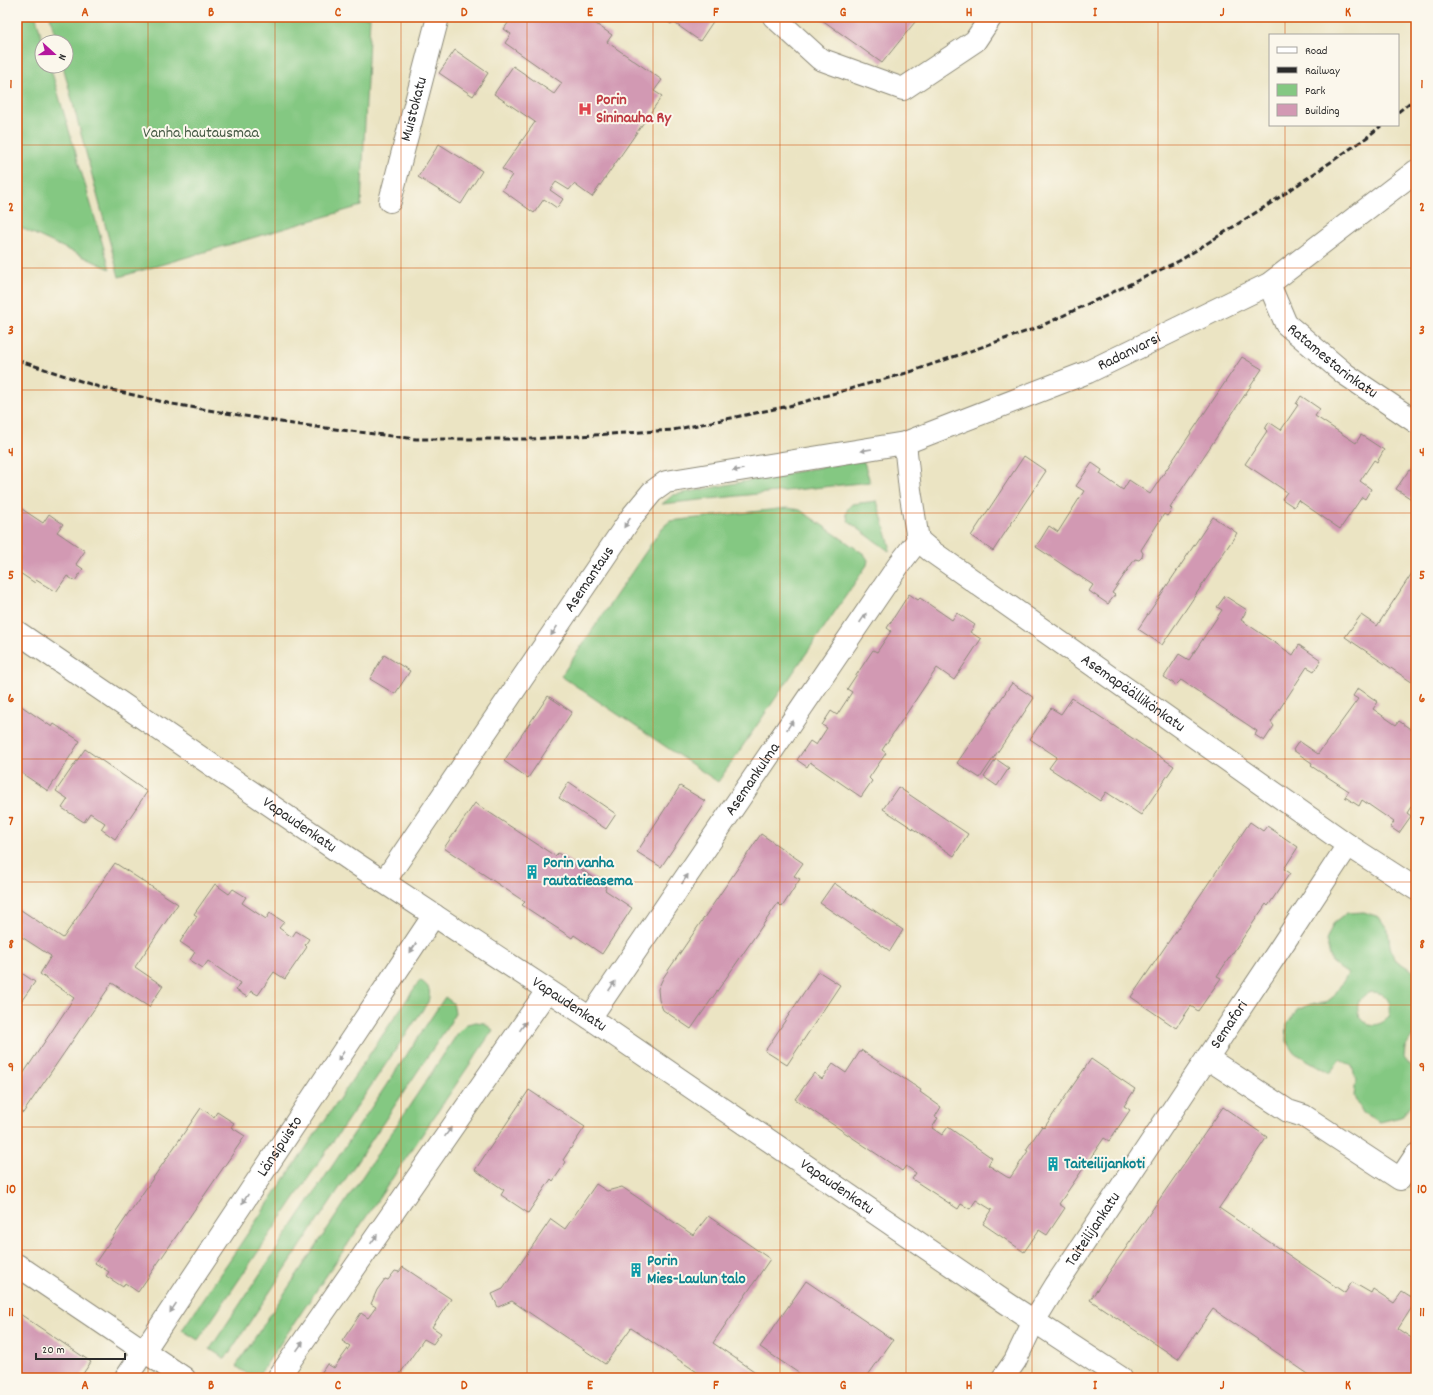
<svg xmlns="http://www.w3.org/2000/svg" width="1433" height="1395" font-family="Dekko,sans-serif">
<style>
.green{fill:#84c882;stroke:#587a56;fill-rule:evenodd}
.building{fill:#d299b3}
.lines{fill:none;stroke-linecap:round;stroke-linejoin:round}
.minor-casing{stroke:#8b8877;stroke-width:24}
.tertiary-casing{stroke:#8b8877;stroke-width:24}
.minor{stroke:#fff;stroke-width:22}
.tertiary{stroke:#fff;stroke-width:22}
.rail{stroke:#2b2b2b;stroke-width:3;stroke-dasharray:6 3;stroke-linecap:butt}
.oneway{fill:#a0a0a0}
.grid{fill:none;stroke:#d5540f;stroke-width:1;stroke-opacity:0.55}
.labels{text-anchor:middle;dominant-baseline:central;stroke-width:4;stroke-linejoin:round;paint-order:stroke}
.health-label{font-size:16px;font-weight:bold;fill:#be3a42;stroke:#fbf7ec;text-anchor:start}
.street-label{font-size:16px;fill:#2b2b2b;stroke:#fbf7ec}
.park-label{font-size:16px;fill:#465a45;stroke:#fbf7ec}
.culture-label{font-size:16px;font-weight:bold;fill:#0d838f;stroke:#fbf7ec;text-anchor:start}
.neatline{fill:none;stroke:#d5540f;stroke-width:1.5}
.grid-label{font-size:13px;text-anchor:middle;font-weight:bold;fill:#d5540f}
</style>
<rect width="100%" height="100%" fill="#fbf7ec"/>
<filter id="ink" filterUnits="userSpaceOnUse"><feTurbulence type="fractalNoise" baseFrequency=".025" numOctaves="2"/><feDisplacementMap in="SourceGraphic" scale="8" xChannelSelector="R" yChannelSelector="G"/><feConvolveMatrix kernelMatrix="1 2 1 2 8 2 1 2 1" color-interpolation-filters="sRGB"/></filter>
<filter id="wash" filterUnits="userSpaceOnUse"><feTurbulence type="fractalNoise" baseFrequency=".012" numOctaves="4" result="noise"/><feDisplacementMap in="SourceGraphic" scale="16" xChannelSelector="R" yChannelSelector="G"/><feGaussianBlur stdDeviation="0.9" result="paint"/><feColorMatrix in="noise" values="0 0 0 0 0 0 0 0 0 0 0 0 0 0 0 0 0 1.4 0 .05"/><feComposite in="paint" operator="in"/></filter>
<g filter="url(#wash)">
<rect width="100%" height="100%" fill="#ebe4c3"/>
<path class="green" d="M17,17H36L43,42H42V66H50L110,269L17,226Z
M50,17H370L361,206L119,277L63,66H66V42H57Z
M859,460L864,462L870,482L662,504L673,495Z
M877,501L890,546L889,551L849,522L846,514L848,508L852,504Z
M787,508L800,510L864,554L868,560L867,565L718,782L561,676L662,528L670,521Z
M1364,912L1379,917L1388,930L1390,946L1394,959L1416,973V1031L1405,1048L1404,1057L1412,1067L1416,1079V1092L1413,1103L1401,1117L1380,1122L1363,1113L1354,1096L1356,1080L1352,1066L1340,1059L1330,1073L1295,1053L1286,1040L1287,1025L1297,1010L1311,1004L1325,1003L1333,997L1348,974L1332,963L1326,941L1333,924L1347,913ZM1371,992C1387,993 1393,1002 1389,1017C1366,1041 1342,1002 1371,992Z
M420,980C430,987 431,990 428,1002L198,1340L182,1330Z
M445,997L453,1003L455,1013L450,1023L225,1359L210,1349Z
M476,1022L484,1023L493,1030L257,1378H253L236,1366L458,1033L467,1024Z"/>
<g id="blocks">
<path class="building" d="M512,17H586L612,35L607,42L662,80L654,91L662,96L592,197L574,184L569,190L556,182L550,190L563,199L557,208L544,199L534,213L502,190L512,175L502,169L535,122L494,94L513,66L554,94L562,83L505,43L511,34L504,29Z
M660,17H716L700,41L673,22L671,24Z
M818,17H919L882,63Z
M455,50L488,73L473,96L439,73Z
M439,144L482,171L461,204L418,177Z
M1242,357L1262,369L1170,507L1172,509L1167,516L1164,514L1141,550L1143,553L1142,557L1139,560L1135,559L1112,593L1115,595L1108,604L1089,591L1093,585L1036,547L1049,526L1058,532L1084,491L1076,486L1092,463L1102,470L1100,474L1123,490L1129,480L1150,494Z
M1301,396L1320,409L1315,416L1356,443L1361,435L1384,450L1377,462L1374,460L1360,481L1371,489L1365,499L1362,497L1340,529L1298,500L1294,507L1282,499L1287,492L1245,464L1267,431L1265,429L1269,422L1281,430L1298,405L1296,404Z
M1024,456L1046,471L993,551L971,536Z
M1409,470L1416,474V502L1396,489Z
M19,507L43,523L49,514L63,524L57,532L85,551L76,564L83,569L75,581L67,576L56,592L36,580L35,583L17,571V510Z
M1213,517L1237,533L1162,645L1138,629Z
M1416,567V685L1345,637L1361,615L1377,626Z
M909,594L918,600L920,598L952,620L957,613L975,625L970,632L981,639L954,680L937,668L882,750L886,753L869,778L872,781L861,797L810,762L807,767L797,760L810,741L816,745L827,728L822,725L831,711L837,715L852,692L847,689L873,650L877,652L891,631L887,628Z
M1225,596L1247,610L1241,620L1293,655L1299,645L1321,660L1314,671L1307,667L1271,722L1274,726L1264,741L1255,735L1257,731L1181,680L1176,685L1164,677L1179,654L1189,660L1222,610L1217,607Z
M384,655L410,671L395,694L370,679Z
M1012,683L1034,698L980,778L957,763Z
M1358,688L1378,702L1373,709L1396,725L1399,721L1416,733V799L1407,813L1411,816L1399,833L1390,827L1394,822L1362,800L1359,806L1345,797L1349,791L1311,766L1312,763L1293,750L1299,741L1318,754L1358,699L1353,696Z
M548,696L572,712L528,778L504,761Z
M1072,698L1174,766L1141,815L1106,792L1100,801L1049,768L1057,757L1030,739L1051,708L1061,714Z
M17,703L52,727L54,724L80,741L48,791L17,770Z
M85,749L147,792L115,839L101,829L105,823L90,813L84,822L62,808L68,799L56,791Z
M996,759L1009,768L997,786L984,777Z
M569,782L616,814L606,829L559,798Z
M680,786L705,801L661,867L637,852Z
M898,787L968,834L954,856L883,809Z
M475,803L555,856L558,853L606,887L605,890L632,908L602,954L574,935L572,938L522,905L525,902L444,848Z
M1250,822L1263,831L1267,826L1298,847L1284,869L1290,873L1268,906L1266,904L1217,976L1221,978L1198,1011L1191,1006L1176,1028L1131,997Z
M761,834L803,863L794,876L800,879L782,907L778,903L691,1029L663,1010L659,1000L658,989L663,978Z
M115,863L178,904L135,967L163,986L149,1007L112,983L23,1113L17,1109V1083L74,998L40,974L51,956L17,934V910L18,908L63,938Z
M834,883L903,930L890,951L820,903Z
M215,884L229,894L233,889L246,897L242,903L266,919L270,913L284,922L279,928L292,937L296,931L309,939L305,945L307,947L285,979L274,972L258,995L251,991L247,997L236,990L240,983L208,961L203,968L190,960L195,952L180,942L197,916L194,914Z
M17,970L35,982L22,1000L17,997Z
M818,971L840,985L787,1065L765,1051Z
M861,1050L921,1090L920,1092L941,1107L935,1117L938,1118L932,1128L942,1135L948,1127L992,1158L988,1165L1007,1177L1010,1178L1028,1151L1026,1150L1042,1126L1044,1128L1091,1059L1135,1089L1124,1106L1130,1110L1109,1141L1104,1138L1059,1204L1065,1208L1047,1235L1039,1230L1024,1252L983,1224L992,1210L976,1200L970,1209L961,1204L958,1209L912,1179L916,1173L906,1166L902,1171L795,1099L814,1073L822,1079L833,1064L846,1073Z
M529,1090L585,1127L563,1160L566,1162L553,1181L551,1179L528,1213L501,1195L504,1190L475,1170Z
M1223,1107L1267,1137L1219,1208L1345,1293L1352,1282L1371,1293L1373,1289L1394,1303L1402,1292L1416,1301L1398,1329L1416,1341V1378H1314L1213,1309L1178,1359L1090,1300Z
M201,1108L214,1117L217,1112L234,1123L231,1127L245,1136L138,1292L125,1283L123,1287L106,1276L109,1272L95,1263Z
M596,1184L607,1191L622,1187L693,1235L708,1216L770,1259L713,1343L757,1373L754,1378H706L631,1328L605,1364L512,1301L498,1307L492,1294L503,1289L551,1219L565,1229Z
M403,1267L451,1299L432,1327L441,1333L433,1344L424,1339L397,1378H318L327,1364L334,1368L350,1346L342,1341L361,1313L368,1318L376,1307L371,1304L377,1290L385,1279L388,1280L395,1271L399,1272Z
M806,1281L893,1340L866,1378H806L760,1347Z
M17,1312L91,1362L80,1378H17Z"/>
</g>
</g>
<g filter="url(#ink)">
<use href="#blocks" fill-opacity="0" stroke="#8b8877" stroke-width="1"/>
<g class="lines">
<defs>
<g id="minor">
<path d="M774,17L820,59L903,89L975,41L991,17"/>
<path id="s1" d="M390,201L438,17"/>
<path id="s2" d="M1269,284L1286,324L1345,374L1416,422"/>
<path id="s3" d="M918,540L910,490L905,443L1088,372L1269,284L1416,171"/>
<path id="s4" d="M918,540L931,551L1348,845"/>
<path id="s5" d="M384,882L633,515L652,492L666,482L905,443"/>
<path id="s6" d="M590,1018L898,566L918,540"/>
<path d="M1207,1058L1288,1111L1304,1116L1400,1179L1416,1155"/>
<path d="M17,1265L184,1378"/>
<path id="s7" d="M1003,1378L1015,1361L1034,1321L1056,1285L1281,947L1348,845L1416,889"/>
</g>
<g id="tertiary">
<path id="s8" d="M17,632L358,865L590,1018L1008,1304L1121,1378"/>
<path id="s9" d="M126,1378L434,915"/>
<path d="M278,1378L547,991"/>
</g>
</defs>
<use href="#minor" class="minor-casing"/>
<use href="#tertiary" class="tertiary-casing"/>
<use href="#minor" class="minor"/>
<use href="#tertiary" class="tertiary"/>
<path class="rail" d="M1398,112L1416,98
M17,360L99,387L172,404L293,424L416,439H531L673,430L789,406L910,372L1039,327L1179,261L1271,203L1366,138L1382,125"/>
</g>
<defs><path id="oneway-solid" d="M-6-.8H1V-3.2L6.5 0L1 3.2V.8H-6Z"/></defs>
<g class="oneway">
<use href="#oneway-solid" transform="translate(866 450) rotate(171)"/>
<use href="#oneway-solid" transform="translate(738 470) rotate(171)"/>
<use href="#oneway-solid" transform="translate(627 523) rotate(124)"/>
<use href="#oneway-solid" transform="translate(863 618) rotate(-56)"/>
<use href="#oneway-solid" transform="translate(554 631) rotate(124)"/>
<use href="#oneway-solid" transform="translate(790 725) rotate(-56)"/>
<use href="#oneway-solid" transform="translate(685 879) rotate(-56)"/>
<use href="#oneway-solid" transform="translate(413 948) rotate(123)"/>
<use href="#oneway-solid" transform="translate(612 986) rotate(-56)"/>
<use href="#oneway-solid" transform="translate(523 1026) rotate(-55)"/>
<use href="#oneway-solid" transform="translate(341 1056) rotate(124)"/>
<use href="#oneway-solid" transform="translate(448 1132) rotate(-55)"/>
<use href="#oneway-solid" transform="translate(245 1199) rotate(124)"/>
<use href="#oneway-solid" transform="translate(374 1239) rotate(-55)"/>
<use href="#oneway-solid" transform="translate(173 1308) rotate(124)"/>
<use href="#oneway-solid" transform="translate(300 1346) rotate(-55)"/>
</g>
</g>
<path class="grid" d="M148,17V1378M275,17V1378M401,17V1378M527,17V1378M653,17V1378M780,17V1378M906,17V1378M1032,17V1378M1158,17V1378M1285,17V35M1285,125V1378M17,145H1416M17,268H1416M17,390H1416M17,513H1416M17,636H1416M17,759H1416M17,882H1416M17,1005H1416M17,1127H1416M17,1250H1416"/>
<defs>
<symbol id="hospital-bare" viewBox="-9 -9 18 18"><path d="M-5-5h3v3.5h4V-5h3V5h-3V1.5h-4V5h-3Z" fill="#e0444e" stroke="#fbf7ec" stroke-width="2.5" paint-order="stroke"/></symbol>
<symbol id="building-bare" viewBox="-9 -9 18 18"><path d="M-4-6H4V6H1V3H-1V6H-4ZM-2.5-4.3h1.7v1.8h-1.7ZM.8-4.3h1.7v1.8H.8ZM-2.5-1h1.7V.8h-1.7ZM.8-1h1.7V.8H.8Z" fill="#0f9aa8" stroke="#fbf7ec" stroke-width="2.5" paint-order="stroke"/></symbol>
</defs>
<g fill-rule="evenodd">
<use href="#hospital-bare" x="575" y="99" width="20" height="20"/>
<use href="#building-bare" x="522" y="862" width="20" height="20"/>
<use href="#building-bare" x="1043" y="1154" width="20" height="20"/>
<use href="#building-bare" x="626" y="1260" width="20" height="20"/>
</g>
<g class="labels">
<g class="health-label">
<text x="596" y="100">Porin<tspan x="596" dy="18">Sininauha Ry</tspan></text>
</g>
<g class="street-label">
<text stroke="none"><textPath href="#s1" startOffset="95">Muistokatu</textPath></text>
<text stroke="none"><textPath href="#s3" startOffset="340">Radanvarsi</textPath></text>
<text stroke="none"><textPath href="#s2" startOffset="103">Ratamestarinkatu</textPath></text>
<text stroke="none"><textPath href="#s5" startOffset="366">Asemantaus</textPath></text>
<text stroke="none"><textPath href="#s4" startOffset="264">Asemapäällikönkatu</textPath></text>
<text stroke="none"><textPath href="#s6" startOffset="289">Asemankulma</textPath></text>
<text stroke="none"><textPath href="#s8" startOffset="342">Vapaudenkatu</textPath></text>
<text stroke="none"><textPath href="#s8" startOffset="666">Vapaudenkatu</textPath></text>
<text stroke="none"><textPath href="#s7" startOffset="420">Semafori</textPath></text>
<text stroke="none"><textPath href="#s9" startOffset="278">Länsipuisto</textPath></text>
<text stroke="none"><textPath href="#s8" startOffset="990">Vapaudenkatu</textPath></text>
<text stroke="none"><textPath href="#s7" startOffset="174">Taiteilijankatu</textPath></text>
</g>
<g class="park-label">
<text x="201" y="133">Vanha hautausmaa</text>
</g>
<g class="culture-label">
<text x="543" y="863">Porin vanha<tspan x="543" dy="18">rautatieasema</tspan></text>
<text x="1064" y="1164">Taiteilijankoti</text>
<text x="647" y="1261">Porin<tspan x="647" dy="18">Mies-Laulun talo</tspan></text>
</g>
</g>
<rect width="1433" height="1395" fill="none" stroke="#fbf7ec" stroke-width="44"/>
<rect x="1269" y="34" width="130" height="92" fill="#fbf7ec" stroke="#a8a59f"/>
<rect x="1277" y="47" width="20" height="6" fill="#ffffff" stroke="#a8a59f"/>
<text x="1305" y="54" font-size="12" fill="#2b2b2b">Road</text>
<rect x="1277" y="67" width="20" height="6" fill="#2b2b2b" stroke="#a8a59f"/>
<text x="1305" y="74" font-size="12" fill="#2b2b2b">Railway</text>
<rect x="1277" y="84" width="20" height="12" fill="#84c882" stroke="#a8a59f"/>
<text x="1305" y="94" font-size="12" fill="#2b2b2b">Park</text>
<rect x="1277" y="104" width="20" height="12" fill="#d299b3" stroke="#a8a59f"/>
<text x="1305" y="114" font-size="12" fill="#2b2b2b">Building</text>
<g transform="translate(54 54) rotate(111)"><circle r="19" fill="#fbf7ec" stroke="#a8a59f"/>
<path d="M0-3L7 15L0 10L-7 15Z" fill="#b5179e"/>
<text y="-6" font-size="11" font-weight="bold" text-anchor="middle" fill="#2b2b2b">N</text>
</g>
<path d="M36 1353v6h89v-6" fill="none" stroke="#2b2b2b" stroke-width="2"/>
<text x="42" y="1353" font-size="12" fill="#2b2b2b" stroke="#fbf7ec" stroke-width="3" paint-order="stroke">20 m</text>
<rect x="22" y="22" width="1389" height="1351" class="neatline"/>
<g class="grid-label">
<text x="85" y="16">A</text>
<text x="211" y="16">B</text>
<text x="338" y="16">C</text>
<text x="464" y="16">D</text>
<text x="590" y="16">E</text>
<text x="716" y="16">F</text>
<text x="843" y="16">G</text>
<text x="969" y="16">H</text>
<text x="1095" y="16">I</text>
<text x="1222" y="16">J</text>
<text x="1348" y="16">K</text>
<text x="11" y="88">1</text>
<text x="1422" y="88">1</text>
<text x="11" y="211">2</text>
<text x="1422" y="211">2</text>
<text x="11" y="334">3</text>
<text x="1422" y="334">3</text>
<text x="11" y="456">4</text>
<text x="1422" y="456">4</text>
<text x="11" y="579">5</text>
<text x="1422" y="579">5</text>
<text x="11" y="702">6</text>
<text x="1422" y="702">6</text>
<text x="11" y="825">7</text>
<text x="1422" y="825">7</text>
<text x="11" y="948">8</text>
<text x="1422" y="948">8</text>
<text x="11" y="1071">9</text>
<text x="1422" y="1071">9</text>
<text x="11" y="1193">10</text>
<text x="1422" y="1193">10</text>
<text x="11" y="1316">11</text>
<text x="1422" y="1316">11</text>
<text x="85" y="1389">A</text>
<text x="211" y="1389">B</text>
<text x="338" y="1389">C</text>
<text x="464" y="1389">D</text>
<text x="590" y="1389">E</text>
<text x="716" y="1389">F</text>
<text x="843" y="1389">G</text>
<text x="969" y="1389">H</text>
<text x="1095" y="1389">I</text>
<text x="1222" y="1389">J</text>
<text x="1348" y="1389">K</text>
</g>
</svg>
